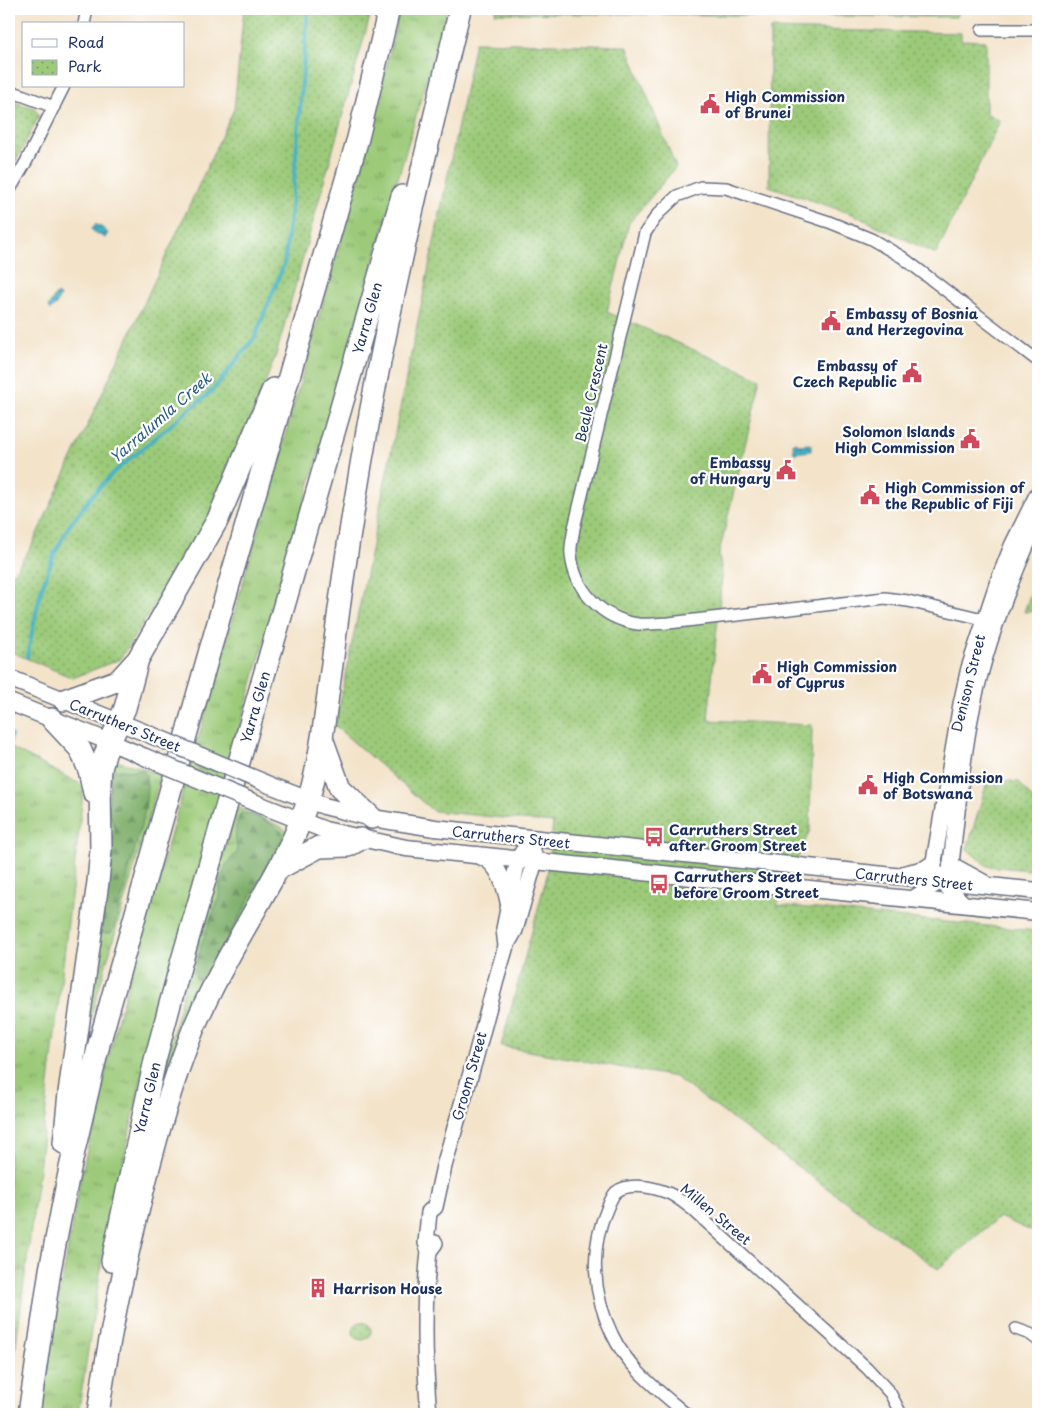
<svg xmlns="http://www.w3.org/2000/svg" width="1047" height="1423" font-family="'Playpen Sans',sans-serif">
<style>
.grass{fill:url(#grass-tufts);stroke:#5c7c6c}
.forest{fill:url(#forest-firs);stroke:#4c6e64}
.park{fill:url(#park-dots);stroke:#5c7c6c}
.water{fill:url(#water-rules);stroke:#307091}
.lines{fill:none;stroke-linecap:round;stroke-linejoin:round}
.stream{stroke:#46b2c4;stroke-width:4}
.minor-casing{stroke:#676e83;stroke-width:14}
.tertiary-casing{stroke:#676e83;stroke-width:18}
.secondary-casing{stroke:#676e83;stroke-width:19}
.motorway-casing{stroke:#676e83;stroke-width:24}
.minor{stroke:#fff;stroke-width:11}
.tertiary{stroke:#fff;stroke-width:15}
.secondary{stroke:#fff;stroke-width:16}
.motorway{stroke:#fff;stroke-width:21}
.secondary-bridge-casing{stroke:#676e83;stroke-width:19;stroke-linecap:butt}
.secondary-bridge{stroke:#fff;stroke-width:16}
.labels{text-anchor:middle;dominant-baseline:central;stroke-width:4.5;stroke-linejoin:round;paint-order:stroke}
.poi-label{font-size:14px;font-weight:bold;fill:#1b2f5e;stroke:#fff;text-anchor:start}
.street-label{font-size:14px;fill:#1b2f5e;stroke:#fff}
.water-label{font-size:15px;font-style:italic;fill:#2a5d82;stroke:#fff}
</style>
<defs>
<pattern id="grass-tufts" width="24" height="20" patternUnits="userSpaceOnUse" patternTransform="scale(1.25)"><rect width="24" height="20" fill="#9cca79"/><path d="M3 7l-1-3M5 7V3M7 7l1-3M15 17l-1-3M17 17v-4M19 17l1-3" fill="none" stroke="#7ea466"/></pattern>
<pattern id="forest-firs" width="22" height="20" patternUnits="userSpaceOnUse" patternTransform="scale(1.25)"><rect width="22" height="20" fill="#7dae69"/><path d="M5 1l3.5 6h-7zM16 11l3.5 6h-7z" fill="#668e5a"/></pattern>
<pattern id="park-dots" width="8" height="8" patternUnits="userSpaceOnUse" patternTransform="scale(1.25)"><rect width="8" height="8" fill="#9cca79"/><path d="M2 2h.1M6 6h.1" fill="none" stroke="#7ea466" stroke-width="1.8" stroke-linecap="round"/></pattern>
<pattern id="water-rules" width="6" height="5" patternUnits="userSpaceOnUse" patternTransform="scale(1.25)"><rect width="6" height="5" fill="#46b2c4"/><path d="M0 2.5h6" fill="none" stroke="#3a91a2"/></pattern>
</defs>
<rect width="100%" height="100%" fill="#fff"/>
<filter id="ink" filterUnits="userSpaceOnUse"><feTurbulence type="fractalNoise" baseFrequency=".02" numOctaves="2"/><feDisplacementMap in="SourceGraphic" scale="10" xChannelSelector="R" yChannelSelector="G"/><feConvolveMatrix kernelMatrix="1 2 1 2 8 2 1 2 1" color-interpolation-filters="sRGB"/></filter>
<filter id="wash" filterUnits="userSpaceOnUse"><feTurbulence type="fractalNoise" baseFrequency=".0096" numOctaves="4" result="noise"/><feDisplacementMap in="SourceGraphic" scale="20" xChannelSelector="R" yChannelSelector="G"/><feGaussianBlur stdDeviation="1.12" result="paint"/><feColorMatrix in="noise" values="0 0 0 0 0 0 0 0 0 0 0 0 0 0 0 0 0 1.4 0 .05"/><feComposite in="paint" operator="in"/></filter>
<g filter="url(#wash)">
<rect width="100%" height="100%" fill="#f3e3c9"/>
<path class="grass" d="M400,9H447L215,812L139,1088L102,1261L78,1414H35L49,1355L80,1181L117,1022L366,153Z
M9,747L84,786L39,1169L9,1398Z
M112,760L143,768L161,775L87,1030Z
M237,807L280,826L288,832L152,1116L180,1004Z"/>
<path class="forest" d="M118,770L142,771L146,774L147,787L145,810L114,928L111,933H101L108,846L114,836L115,829L113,821L108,813L111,771Z
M241,813C255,814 272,823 282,832L284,837L206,978L201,980L196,979L194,973L198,956L210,920L220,898V881L226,865L237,852C236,838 233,826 241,813Z"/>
<path class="park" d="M244,9H372L276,355L213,514L120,659L73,678L9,651V580L32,545L234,109Z
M496,9H959L956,17L495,13Z
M770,29L961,33V40L986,41V113L1000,121L936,254L852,214L769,186Z
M475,42L627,46L676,167L629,223L607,312L761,379L719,553L722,576L708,720L812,725L810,830L777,905L1038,931V1234L999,1217L938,1269L675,1077L501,1046L547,875L553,823L433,811L335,726Z
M9,101L35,108L39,116L9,175Z
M1038,573V611L1024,612Z
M988,779L1019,782L1038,806V871L987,866L967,849Z
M353 1331a9 9 0 1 1 18 0a9 9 0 1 1-18 0Z"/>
<path class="water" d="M95,224L100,226L108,233L105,238L93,231L92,229Z
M56,294L60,296L56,305L50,310L48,307Z
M797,442V445L811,444V451L794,453L793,443Z"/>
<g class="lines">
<path class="stream" d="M27,656L41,590L53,557L69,526L90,498L114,472L213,390L255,337L284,264L293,192L308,9
M9,744L11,735"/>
</g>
</g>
<g filter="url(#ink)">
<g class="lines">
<defs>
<path id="minor" d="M84,24L87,9
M982,30H1038
M9,93H16L54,107
M9,191L26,162L64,86
M991,621L908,601L885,598L669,623C659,623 648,625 638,624C602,619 574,590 571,554C570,546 573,536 574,528L645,233L658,214L677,196L701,187L726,188L829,222L871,239L902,257L1038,361
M1016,1329L1030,1334L1038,1340
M686,1414C658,1390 627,1367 612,1334C593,1295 589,1249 607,1209C609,1204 612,1196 616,1192C629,1182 653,1187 668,1193C676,1196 685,1204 693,1210L867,1368L890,1393L901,1414"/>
<path id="tertiary" d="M912,899L941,881L950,871C957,817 961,762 972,709C985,643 1010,580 1038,519
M964,904L941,881L933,867L961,704L969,668L997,584L1012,546L1038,493
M506,946L504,929L518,859L523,851
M429,1251L426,1243L429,1212L435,1207L444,1166L475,1059L496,980L506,946L515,930L535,861L531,839
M429,1414C424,1359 423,1307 429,1251L435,1243"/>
<path id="secondary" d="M9,678L151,735
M9,702L110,742L145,757
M270,785L324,806L372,818L435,828L1038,891
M263,806L325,830L406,848L1038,912
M478,855C481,857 486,858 489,861C501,870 506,889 509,904
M951,865L984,883
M904,874L925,869L934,863"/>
<path id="motorway" d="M64,700L119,680L138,659L218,519L273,389
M52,719L80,749L89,770L94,793
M322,738L340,788L372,818
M278,869L319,847L348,846L361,839
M64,1143L69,1093L98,882L101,850L100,783L101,769L105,754L125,708L138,659
M112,1261L155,1060L180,967L402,196
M29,1414L50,1270L70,1168L99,1044L208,657L358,138L389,9
M98,1414C107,1349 120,1284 136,1220C151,1155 168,1092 193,1030C208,994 227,959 246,926C270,883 296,842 310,794C322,752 326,707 332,664C339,606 347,548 357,489C383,328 422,168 460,9"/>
</defs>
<use href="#minor" class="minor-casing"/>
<use href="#tertiary" class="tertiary-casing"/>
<use href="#secondary" class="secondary-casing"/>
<use href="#motorway" class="motorway-casing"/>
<use href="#minor" class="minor"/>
<use href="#tertiary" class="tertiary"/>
<use href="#secondary" class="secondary"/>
<use href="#motorway" class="motorway"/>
<defs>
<path id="secondary-bridge" d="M151,735L270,785
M145,757L263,806"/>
</defs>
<use href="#secondary-bridge" class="secondary-bridge-casing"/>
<use href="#secondary-bridge" class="secondary-bridge"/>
</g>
</g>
<defs>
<symbol id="civic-bare" viewBox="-9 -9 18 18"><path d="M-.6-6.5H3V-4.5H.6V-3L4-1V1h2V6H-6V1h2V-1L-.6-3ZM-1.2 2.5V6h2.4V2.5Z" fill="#d1495b" stroke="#fff" stroke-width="2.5" paint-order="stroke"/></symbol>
<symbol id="bus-bare" viewBox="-9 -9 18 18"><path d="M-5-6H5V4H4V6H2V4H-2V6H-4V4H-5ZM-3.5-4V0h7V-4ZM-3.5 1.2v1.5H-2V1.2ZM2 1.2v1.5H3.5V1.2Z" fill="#d1495b" stroke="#fff" stroke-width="2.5" paint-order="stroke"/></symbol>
<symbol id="building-bare" viewBox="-9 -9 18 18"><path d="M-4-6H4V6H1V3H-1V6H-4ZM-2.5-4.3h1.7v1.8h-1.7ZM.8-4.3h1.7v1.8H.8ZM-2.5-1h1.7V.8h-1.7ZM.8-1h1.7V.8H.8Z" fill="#d1495b" stroke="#fff" stroke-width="2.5" paint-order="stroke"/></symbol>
</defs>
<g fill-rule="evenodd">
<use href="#civic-bare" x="696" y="90" width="28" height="28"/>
<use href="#civic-bare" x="817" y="307" width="28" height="28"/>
<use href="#civic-bare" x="898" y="359" width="28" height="28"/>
<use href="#civic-bare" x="956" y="425" width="28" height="28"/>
<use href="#civic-bare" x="772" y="456" width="28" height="28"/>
<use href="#civic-bare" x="856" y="481" width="28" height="28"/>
<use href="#civic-bare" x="748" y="660" width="28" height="28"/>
<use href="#civic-bare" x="854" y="771" width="28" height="28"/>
<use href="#bus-bare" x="640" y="823" width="28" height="28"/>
<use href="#bus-bare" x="645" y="870" width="28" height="28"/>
<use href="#building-bare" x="304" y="1274" width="28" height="28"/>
</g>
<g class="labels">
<g class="poi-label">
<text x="725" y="96">High Commission<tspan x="725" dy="16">of Brunei</tspan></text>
<text x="846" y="313">Embassy of Bosnia<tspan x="846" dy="16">and Herzegovina</tspan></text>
<text x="897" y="365" text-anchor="end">Embassy of<tspan x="897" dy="16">Czech Republic</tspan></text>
<text x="955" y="431" text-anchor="end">Solomon Islands<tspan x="955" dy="16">High Commission</tspan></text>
<text x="771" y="462" text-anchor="end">Embassy<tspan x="771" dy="16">of Hungary</tspan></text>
<text x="885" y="487">High Commission of<tspan x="885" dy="16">the Republic of Fiji</tspan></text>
<text x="777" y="666">High Commission<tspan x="777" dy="16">of Cyprus</tspan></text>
<text x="883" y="777">High Commission<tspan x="883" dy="16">of Botswana</tspan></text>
<text x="669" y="829">Carruthers Street<tspan x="669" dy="16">after Groom Street</tspan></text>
<text x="674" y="876">Carruthers Street<tspan x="674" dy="16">before Groom Street</tspan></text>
<text x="333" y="1288">Harrison House</text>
</g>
<g class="street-label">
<text transform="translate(367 318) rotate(-74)">Yarra Glen</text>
<text transform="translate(591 393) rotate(-77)">Beale Crescent</text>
<text transform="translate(968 683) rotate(-76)">Denison Street</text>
<text transform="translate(255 707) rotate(-74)">Yarra Glen</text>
<text transform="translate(125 725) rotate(22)">Carruthers Street</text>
<text transform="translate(511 837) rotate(6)">Carruthers Street</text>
<text transform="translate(914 879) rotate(6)">Carruthers Street</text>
<text transform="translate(469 1076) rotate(-74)">Groom Street</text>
<text transform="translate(147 1098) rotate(-77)">Yarra Glen</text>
<text transform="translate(716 1214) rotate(40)">Millen Street</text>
</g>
<g class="water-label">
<text transform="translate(160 417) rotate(-41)">Yarralumla Creek</text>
</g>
</g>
<rect width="1047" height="1423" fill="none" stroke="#fff" stroke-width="30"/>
<rect x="22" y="22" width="162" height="65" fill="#ffffff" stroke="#a4acbf"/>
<rect x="32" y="39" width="25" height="8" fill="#ffffff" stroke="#a4acbf"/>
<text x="68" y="48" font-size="15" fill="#1b2f5e">Road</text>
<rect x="32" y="60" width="25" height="15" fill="url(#park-dots)" stroke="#a4acbf"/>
<text x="68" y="72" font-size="15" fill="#1b2f5e">Park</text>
</svg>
